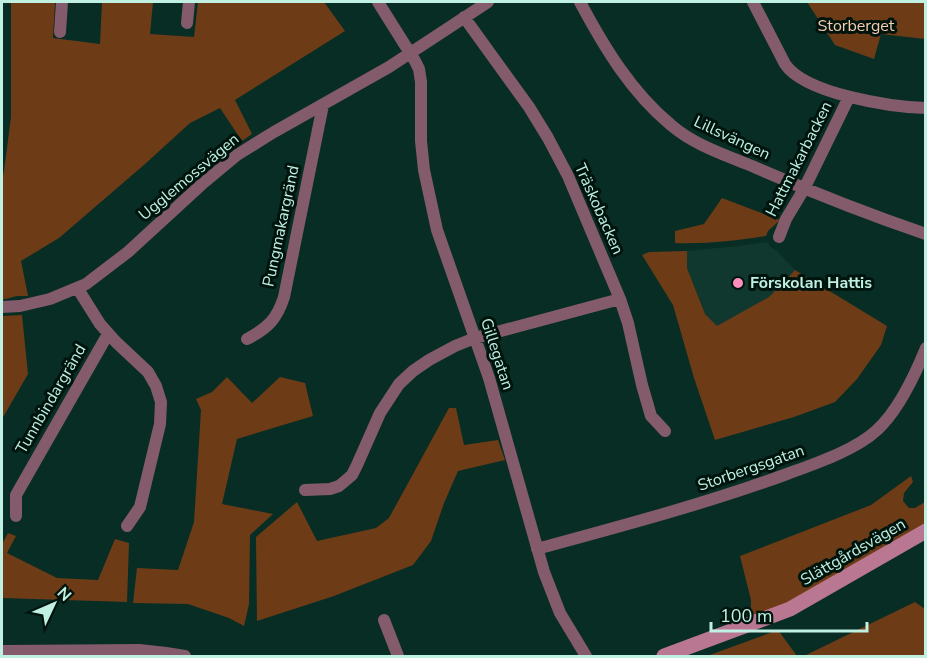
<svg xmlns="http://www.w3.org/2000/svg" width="927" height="658" font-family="'Nunito Sans',sans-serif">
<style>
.built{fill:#10382e}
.green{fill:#6d3c16}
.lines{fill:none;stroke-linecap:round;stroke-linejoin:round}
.street{stroke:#845b6a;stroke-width:12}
.secondary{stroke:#b97791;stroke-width:15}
.poi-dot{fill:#fe8ebd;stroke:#00140e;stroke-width:2}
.labels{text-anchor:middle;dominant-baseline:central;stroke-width:6;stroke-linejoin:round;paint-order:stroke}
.park-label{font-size:16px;fill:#f9cdb0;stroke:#00140e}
.street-label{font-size:16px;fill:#bff0e1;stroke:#00140e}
.poi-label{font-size:16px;font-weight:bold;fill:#bff0e1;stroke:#00140e;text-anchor:start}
</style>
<rect width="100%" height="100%" fill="#082d25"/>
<path class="built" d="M767,242L772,248L777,251L795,270L769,297L717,327L705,314L687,268V251L738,246Z"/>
<path class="green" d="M11,2H55L53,38L100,44L102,2H153L150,34L194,37L198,2H324L345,31L235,100L252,134L242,141L220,108L190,123L145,164L59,238L21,261L28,296H17L2,300V179L4,171L11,117Z
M807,2H925V39L881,34L874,59L835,45Z
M722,198L780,220L768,231L766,236C736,241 706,244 675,243V231L704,224Z
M687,251V268L705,314L717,326L769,297L795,270L887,326L881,345L857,379L835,402L794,417L715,440L694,378L673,305L642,255L649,252Z
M22,315L28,374L2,419V316Z
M227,377L252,403L280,377L305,383L313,416L237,439L222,504L273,514L250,535L249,604L244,626L229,618L188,604L133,603L137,568L178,570L194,522L201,410L196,399L212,392Z
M449,408H456L464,445L498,440L505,460L458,471L444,503L431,541L413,565L334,596L257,621L256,537L297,502L317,541L376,528L389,518Z
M911,476L913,482L904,493L903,501L909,508H915L925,502V524L787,604L751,619V600L740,556L871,505Z
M8,533L16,536L7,553L57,578L98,580L115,539L129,543L127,602L2,598V544Z
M915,602L925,609V656H804Z
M778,630L797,656H707Z"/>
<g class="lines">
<path class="street" d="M378,2L415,61L419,69L421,82V141L424,170L437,230L489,378L544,572L560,613L586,656
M580,2C604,47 631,92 671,125C694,145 725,155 752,166C809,191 867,214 926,234
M753,2L785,64C805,94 891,107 926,108
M464,17L529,107L548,138L568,176L620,299L628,323L642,385L651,416L665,431
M187,23L189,2
M60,32L62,2
M779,237L786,219L804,189L849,97
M78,289L100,324L116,342L148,372L156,386L161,402L160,424L140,507L127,526
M2,307L20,306L50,299L86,284L128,252L201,185L237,155L274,132L389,67L488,2
M247,339C268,328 277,319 284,297L323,105
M305,490L330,489L339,486L345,481L352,475L357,465L380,413L399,384L413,371L429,360L455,346L475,338L620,299
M16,516V495L108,334
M537,549C621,526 705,504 787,474C814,464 856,450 877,430C899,410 915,375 926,348
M384,620L398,656
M2,651L139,650L166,653L185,656"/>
<path class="secondary" d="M664,656L790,609L926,531"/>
</g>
<circle class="poi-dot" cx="738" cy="283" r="6"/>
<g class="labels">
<g class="park-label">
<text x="856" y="26">Storberget</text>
</g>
<g class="street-label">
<text transform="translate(732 138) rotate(25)">Lillsvängen</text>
<text transform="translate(799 159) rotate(-63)">Hattmakarbacken</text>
<text transform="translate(189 177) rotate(-40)">Ugglemossvägen</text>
<text transform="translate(599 209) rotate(66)">Träskobacken</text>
<text transform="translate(281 226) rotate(-78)">Pungmakargränd</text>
<text transform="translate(497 354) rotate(72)">Gillegatan</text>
<text transform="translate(51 399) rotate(-60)">Tunnbindargränd</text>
<text transform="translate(751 468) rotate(-19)">Storbergsgatan</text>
<text transform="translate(853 552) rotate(-30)">Slättgårdsvägen</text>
</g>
<g class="poi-label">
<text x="750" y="283">Förskolan Hattis</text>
</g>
</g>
<rect width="927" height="658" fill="none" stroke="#bff0e1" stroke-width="6"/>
<g transform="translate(54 604) rotate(46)" stroke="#00140e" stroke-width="4.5" paint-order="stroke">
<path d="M0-4.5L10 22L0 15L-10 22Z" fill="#bff0e1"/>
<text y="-9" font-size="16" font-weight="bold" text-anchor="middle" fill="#bff0e1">N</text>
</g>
<path d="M711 622v9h156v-9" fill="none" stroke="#bff0e1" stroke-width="3"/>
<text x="720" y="622" font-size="18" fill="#bff0e1" stroke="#00140e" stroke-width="4.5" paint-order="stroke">100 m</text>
</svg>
